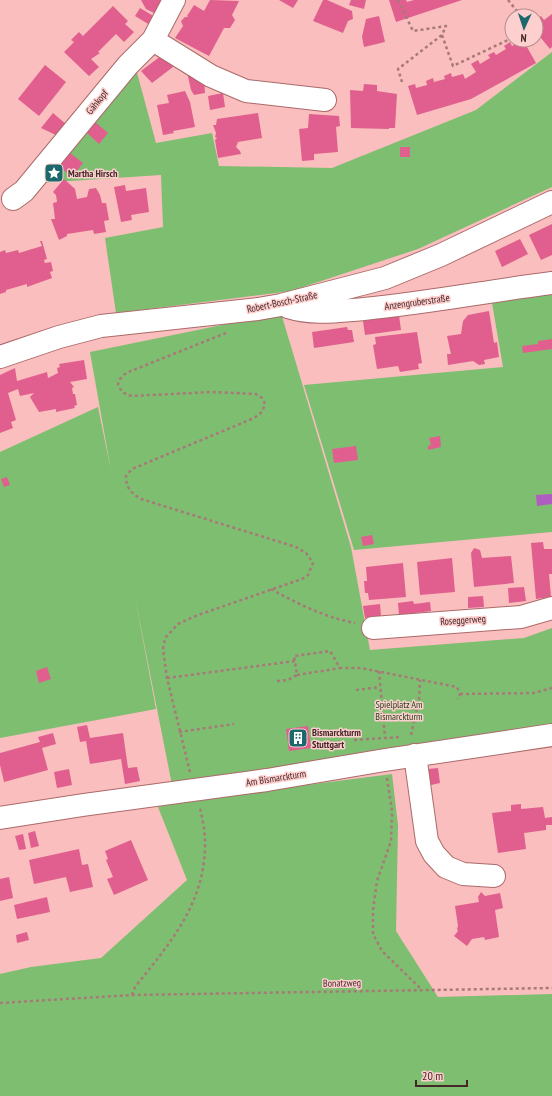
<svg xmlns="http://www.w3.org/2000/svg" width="552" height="1096" font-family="'PT Sans Narrow',sans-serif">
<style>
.green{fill:#7ebe70}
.water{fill:#af5dc1}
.building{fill:#e15f8e}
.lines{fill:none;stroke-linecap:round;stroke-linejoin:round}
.minor-casing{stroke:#ac6a6a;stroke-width:24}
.path{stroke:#a77979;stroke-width:2.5;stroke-dasharray:3 3;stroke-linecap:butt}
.minor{stroke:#fff;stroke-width:22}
.labels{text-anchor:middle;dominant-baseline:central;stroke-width:3;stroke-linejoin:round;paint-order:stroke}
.street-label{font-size:10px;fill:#442727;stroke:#fdcfce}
.poi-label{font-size:10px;font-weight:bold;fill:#442727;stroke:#fdcfce;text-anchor:start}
.park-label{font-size:10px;fill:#193c12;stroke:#fdcfce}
</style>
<rect width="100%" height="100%" fill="#f9bebd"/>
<path class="green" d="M552,52V187L418,249L291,291L116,313L105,238L163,227L161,175L40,183L136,69L156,143L212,133L219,166L332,168L476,110Z
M552,291V532L354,550L304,385L503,367L491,297Z
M281,313L351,547L370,650L524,638L552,628V725L172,785L134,592L156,709L0,738V452L98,407L111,471L90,352Z
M392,774L398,825L396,931L438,997L552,994V1096H0V974L31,967L101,958L187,880L158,807L190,800Z"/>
<path class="water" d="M552,494V504L537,506L536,495Z"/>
<path class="building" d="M141,0H164L156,14L146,9Z
M210,0L239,1L232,15L235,20L230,28H224L209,56L175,38L183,26L181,21L185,17H188L187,16L194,5L204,11Z
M279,0H298L293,8Z
M323,0H327L352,11L353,19L348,21L343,33L313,21Z
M351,0H366L364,9L349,5Z
M389,0H406L407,2L414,0H462L396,22Z
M113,6L128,21L125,24L134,32L124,42L116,34L98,52L100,53L91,59L99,67L89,76L64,52L74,42L71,40L79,32L83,36Z
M140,8L155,17L150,25L135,16Z
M552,14V47L550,49L536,32V20L541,16L544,20Z
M379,16L385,42L364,47L362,37L366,19Z
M523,40L536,63L471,99L417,115L408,86L415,84L416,88L427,85L426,81L433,78L434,82L445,79L444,76L451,73L452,77L463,74L465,79L476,72L471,64L478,60L480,64L490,58L488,55L494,52L496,55L506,49L504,46L510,42L512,46Z
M166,52L173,67L152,83L141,71Z
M45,65L66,82L39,116L18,99Z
M187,72L204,79L205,93L194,95L191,90Z
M364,84L377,85V91L397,94L395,128H389V129L351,128L350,90L363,91Z
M185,91L190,102L195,127L173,131L174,133L163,135L157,105L169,103L167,95Z
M223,93L225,107L210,110L208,96Z
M53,113L67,125L58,136L41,128Z
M258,113L262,138L238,142L236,147L240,151L241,154L218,158L215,140L217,138L215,137L216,133L213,125H216L217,119Z
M309,114L339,116L340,126L336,127L338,152L314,154V160L302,161L299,129L308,128Z
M95,122L108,133L99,144L87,133Z
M400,147H410V157H400Z
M70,153L83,163L72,177L59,166Z
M64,179L75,189L77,199L87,197L89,189L96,188L100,195L102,203H106L109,220L104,221L106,232L94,234L93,230L67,234V236L59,240L51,219H55L53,203L57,202L56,195L53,192Z
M125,185L126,191L146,188L149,212L131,215L132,220L121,222L114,187Z
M552,224V255L541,260L529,235Z
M520,239L528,254L502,267L495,251Z
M40,241H42L47,259L44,260L45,263L51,262L53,271L50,272L52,278L27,287V284L6,290V292L0,294V252L5,250L6,253L18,250L19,253L42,246Z
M489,311L494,343L497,342L499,357L484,360L485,364L479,365L473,361L448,365L447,354H451L447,336L461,334L463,321L468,315Z
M399,315L401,330L365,335L363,321Z
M347,327L348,330H352L354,342L314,348L312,332Z
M417,332L422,363L418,364L419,369L400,372L398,366L377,369L373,345L376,344L375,337Z
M552,339V349L523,353L522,346L538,344V341Z
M84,360L87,379L70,382L74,387L72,388L73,394H75L77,405L74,406L75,408L56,412V409L39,412L30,397L34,393L20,396L18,389L8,393L16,420L11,422L13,428L0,433V375L15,368L17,381L47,372L48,378L58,373L57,368L60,367L59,364Z
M440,436L441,447L428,450V446L431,445L429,438Z
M356,446L358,460L334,463L332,449Z
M7,477L10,485L4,487L1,479Z
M372,535L374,544L363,546L361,537Z
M543,542L544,549H552V574H549L551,597L536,599L531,543Z
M474,548L480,550L482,558L511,556L514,583L474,587L471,553Z
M452,558L455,592L420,595L417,562Z
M403,563L406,597L369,600L368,593H365L364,581H367L366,567Z
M524,587L526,601L509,603L508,588Z
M483,596L484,607L468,608V597Z
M413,601L414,604L430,602L431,611L399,615L398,603Z
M380,604L381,616L365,618L363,606Z
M47,667L51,679L39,683L36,671Z
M87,725L90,738L123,733L128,768L137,767L140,781L125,784L121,759L90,764L86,741L80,742L77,727Z
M308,726L311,748L289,751L286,729Z
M53,733L56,744L42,748L48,770L4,782L0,765V753L40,742L38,737Z
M438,768L440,783L431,785L428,769Z
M69,769L72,785L57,788L54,772Z
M521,804V809L543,807L545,818L552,817V825H546V830L524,833L526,849L498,853L492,813L511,811V805Z
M35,831L39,846L31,848L28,833Z
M23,834L26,849L19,850L15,836Z
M131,840L148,880L114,895L107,879L113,877L106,860L108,859L105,851Z
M79,849L82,865L88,864L93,887L70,892L66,877L34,884L29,860Z
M9,877L13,898L0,901V879Z
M481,892L485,896L500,893L503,908L495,910L499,937L485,940L484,937L472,939L467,946L454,936L458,931L457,929L458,926L455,906L479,902L478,897Z
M47,897L50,912L17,919L14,905Z
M27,932L29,940L17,943L16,935Z"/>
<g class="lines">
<defs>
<path id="minor" d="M153,40L211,76L246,91L325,100
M13,199L24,191L128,65L153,40L174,0
M288,307C313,315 338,311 364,309C427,303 489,291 552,283
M0,357L59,337L101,326L258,309L281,305L385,278L441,255L552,202
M373,628L521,617L552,608
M415,755L427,841L434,854L446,867L463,874L494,876
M0,818L83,805L267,780L385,760L552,735"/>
</defs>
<use href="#minor" class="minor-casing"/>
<path class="path" d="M398,0L413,31L446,26L442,35L398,69L402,82
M508,0L521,16
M442,35L453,66L510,39
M271,589C298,604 324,617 355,623
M379,671L385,738
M297,675L340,668
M167,678L295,661
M277,681L288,680L297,675L294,656L330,651L340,668H361L457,687L460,694L458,699
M356,690L380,687
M460,694L533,693L552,688
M179,732L234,724
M411,735L419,699L420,680
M354,740L400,737
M190,772L167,678L163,649L165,638L178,624L198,615L302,579L308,575L313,563L306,553L296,547L141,499C131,493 126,488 126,476L132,469L254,418L262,412L265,404L262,398L256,394L212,392L132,396C124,394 121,392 118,384L120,379L126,373L226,333
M387,778L392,811L391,841L377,881L373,910V934L382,951L421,989
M132,995L135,987C171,942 206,902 205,841C205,830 202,818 200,807
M0,1003L132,995L552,988"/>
<use href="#minor" class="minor"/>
</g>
<defs>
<symbol id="sight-square" viewBox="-11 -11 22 22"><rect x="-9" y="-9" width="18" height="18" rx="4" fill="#1c696d" stroke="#fdcfce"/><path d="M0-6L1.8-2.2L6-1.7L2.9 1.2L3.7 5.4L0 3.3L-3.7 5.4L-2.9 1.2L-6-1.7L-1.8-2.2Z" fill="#fff"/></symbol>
<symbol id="building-square" viewBox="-11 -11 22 22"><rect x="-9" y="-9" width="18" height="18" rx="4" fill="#1c696d" stroke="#fdcfce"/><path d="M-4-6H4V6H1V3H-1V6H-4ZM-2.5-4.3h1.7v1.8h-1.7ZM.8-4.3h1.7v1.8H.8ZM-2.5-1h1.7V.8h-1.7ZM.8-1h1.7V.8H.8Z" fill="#fff"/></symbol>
</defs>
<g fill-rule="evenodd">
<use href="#sight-square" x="43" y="162" width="22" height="22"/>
<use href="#building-square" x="287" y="727" width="22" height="22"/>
</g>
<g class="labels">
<g class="street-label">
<text transform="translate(97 102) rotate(-51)">Gähkopf</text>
<text transform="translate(282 302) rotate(-12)">Robert-Bosch-Straße</text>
<text transform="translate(417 302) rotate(-8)">Anzengruberstraße</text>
<text transform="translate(463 620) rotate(-4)">Roseggerweg</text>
<text transform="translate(276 778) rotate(-9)">Am Bismarckturm</text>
<text transform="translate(342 983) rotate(-1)">Bonatzweg</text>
</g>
<g class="poi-label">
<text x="68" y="173">Martha Hirsch</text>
<text x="312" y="732">Bismarckturm<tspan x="312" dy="12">Stuttgart</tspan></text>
</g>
<g class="park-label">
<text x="399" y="704">Spielplatz Am<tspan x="399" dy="12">Bismarckturm</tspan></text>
</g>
</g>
<g transform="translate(524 28) rotate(183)"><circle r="19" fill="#fdcfce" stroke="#b38c8b"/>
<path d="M0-3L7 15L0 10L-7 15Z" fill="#1c696d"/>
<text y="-6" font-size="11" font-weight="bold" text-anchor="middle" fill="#442727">N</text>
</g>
<path d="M416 1080v6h51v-6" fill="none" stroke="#442727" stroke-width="2"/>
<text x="422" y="1080" font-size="12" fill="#442727" stroke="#fdcfce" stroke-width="3" paint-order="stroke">20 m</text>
</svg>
